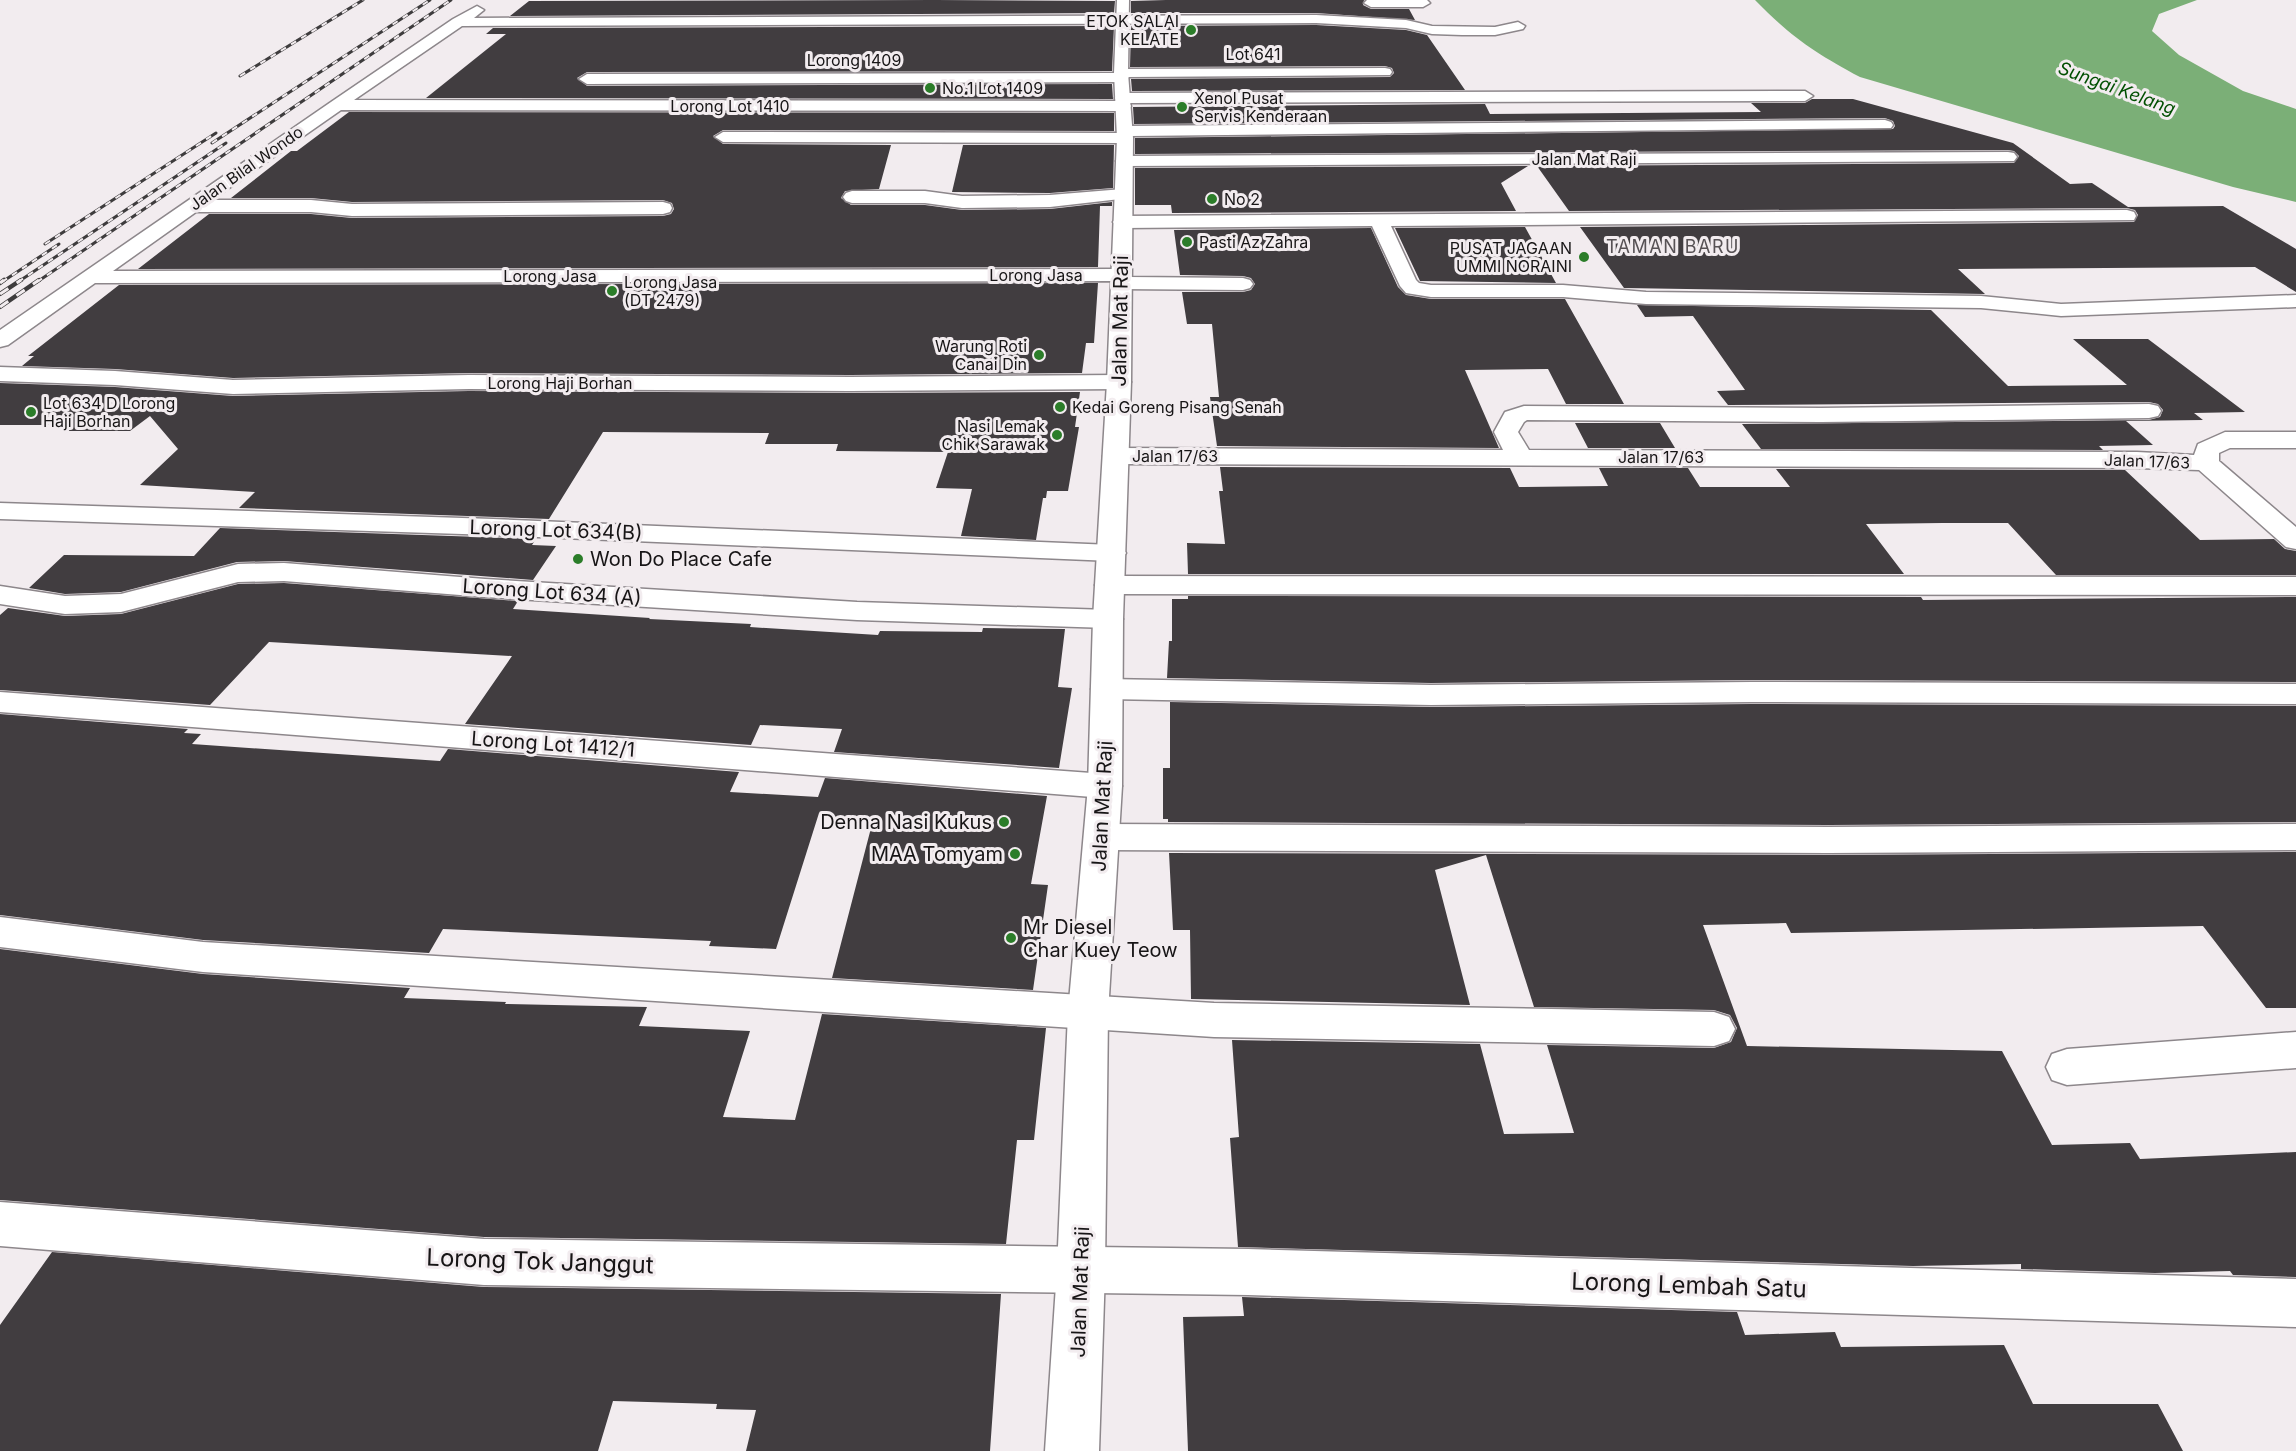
<svg xmlns="http://www.w3.org/2000/svg" width="2296" height="1451" font-family="Inter,sans-serif">
<style>
.water{fill:#7baf77}
.building{fill:#413d40}
.lines{fill:none;stroke-linecap:round;stroke-linejoin:round}
.minor-casing{stroke:#8d878b;stroke-width:3}
.tertiary-casing{stroke:#8d878b;stroke-width:3}
.minor{fill:#fff;fill-rule:evenodd}
.tertiary{fill:#fff;fill-rule:evenodd}
.rail-far1-casing{stroke:#3e3c3d;stroke-width:3}
.rail-casing{stroke:#3e3c3d;stroke-width:4.5}
.rail-far1{stroke:#f2ecef;stroke-width:2;stroke-dasharray:6;stroke-linecap:butt}
.rail{stroke:#f2ecef;stroke-width:3;stroke-dasharray:10;stroke-linecap:butt}
.poi-dot{fill:#2b7d29;stroke:#f2ecef;stroke-width:2}
.labels{text-anchor:middle;dominant-baseline:central;stroke-width:6;stroke-linejoin:round;paint-order:stroke}
.far-poi-label{font-size:16px;fill:#171516;stroke:#f2ecef;text-anchor:start}
.far-street-label{font-size:16px;fill:#171516;stroke:#f2ecef}
.far-water-label{font-size:18px;font-style:italic;fill:#004f01;stroke:#f2ecef}
.far-neighbourhood-label{font-size:18px;letter-spacing:1.5px;fill:#575255;stroke:#f2ecef}
.street-label{font-size:20px;fill:#171516;stroke:#f2ecef}
.poi-label{font-size:20px;fill:#171516;stroke:#f2ecef;text-anchor:start}
.near-street-label{font-size:24px;fill:#171516;stroke:#f2ecef}
</style>
<rect width="100%" height="100%" fill="#f2ecef"/>
<path class="water" d="M1755,0H2197L2159,14L2152,31L2179,55L2243,91L2296,109V202L2233,187L1860,77C1815,53 1790,36 1755,0Z"/>
<path class="building" d="M935,0L1115,1L1114,13L510,16L529,1Z
M1166,0H1364L1363,5L1371,9H1409L1415,20L1316,13H1131V1Z
M1316,25L1406,30L1427,35L1465,90L1132,91L1131,79L1390,77L1394,73L1392,68L1385,66L1130,67L1131,26Z
M1114,26L1112,71L587,72L577,78L587,86L1112,84L1113,99L426,98L506,34H486L493,28Z
M1812,99H1853L2013,143L2070,184L2092,183L2128,207L2223,206L2296,249V292L2255,267L1958,269L1985,294L1624,288L1580,227L2134,222L2138,215L2135,210L2127,208L1569,211L1537,166L2014,163L2019,156L2014,151L2008,150L1135,154V138L1893,129L1895,126L1893,121L1885,118L1134,124L1133,107L1485,104L1490,114L1761,112L1751,103H1805Z
M349,112L1114,113V131L723,130L713,136L723,144L891,145L879,189L845,191L841,198L851,205H925L962,210L1050,209L1112,202V206H1100L1098,267L138,269L209,214H311L352,218L663,216L671,214L674,209L672,203L663,200L352,202L311,198H231L291,151H297Z
M963,145H1114L1113,188L1050,193L952,192Z
M1528,166L1501,183L1516,211L1172,213L1171,205H1135V168Z
M1525,227L1556,283L1420,281L1395,228Z
M1371,228L1398,287L1406,295L1431,299H1565L1624,404H1566L1548,369L1465,370L1499,448L1217,446L1210,397H1219L1212,324H1187L1182,292H1243L1251,290L1255,284L1251,278L1243,276L1180,275L1174,230Z
M1098,283L1094,343H1086L1082,373L850,375L469,373L233,378L115,369L22,366L34,356H28L119,285Z
M1637,305L1931,310L2008,386L2127,385L2073,339H2148L2245,412L2194,413L2203,420L2126,421L2153,445L2099,446L2103,450L1761,449L1742,424L2149,420L2160,417L2163,410L2158,404L2149,402L1728,405L1717,391L1745,390L1693,316L1645,317Z
M0,383L115,387L233,396L469,391L850,393L1080,392L1075,427H1079L1068,491H1047L1046,498H1043L1036,540L961,536L972,489L936,488L948,452L836,451L838,444H765L769,433L603,432L549,519L239,508L255,492L140,485L178,449L150,416L130,431H61L68,425H0Z
M1575,423H1660L1675,448H1588Z
M1220,467L1510,468L1519,487L1608,486L1599,468H1688L1700,487H1790L1776,469L2125,470L2200,540L2274,539L2285,549L2296,551V575H2056L2008,523H1942L1866,524L1904,574H1188L1187,543L1225,544L1219,491H1223Z
M220,528L536,539L532,545L556,546L533,580L284,561L237,562L121,592L65,594L29,588L64,555L194,556Z
M284,583L518,601L513,609L650,618L649,619L751,624L750,627L878,635L880,631L982,632L983,628L1065,629L1058,687L1072,688L1059,768L834,752L842,729L760,725L751,745L465,724L512,656L269,642L210,705L0,690V615L8,608L65,616L121,614L238,584Z
M1188,596L1921,597L1923,600L2296,597V682L1751,680L1431,683L1167,678L1169,641H1172V599H1188Z
M1170,702L1431,707L1751,704L2296,706V822L1828,825L1168,822V819H1163V768H1170Z
M0,714L188,729L184,733L201,734L192,744L440,761L448,749L739,772L730,792L818,797L825,778L1047,796L1031,884L1048,885L1033,990L832,978L871,828L819,813L776,949L709,946L711,941L443,929L429,953L203,940L0,915Z
M2296,852V1008H2266L2203,926L1791,933L1786,923L1703,925L1747,1046L2002,1051L2052,1145L2130,1143L2140,1159L2296,1152V1277L2233,1275L2230,1271L2155,1273L2021,1269V1264L1913,1266L1238,1247L1230,1138L1239,1137L1232,1040L1480,1044L1504,1134L1574,1133L1547,1045L1714,1048L1731,1042L1737,1028L1730,1015L1714,1010L1534,1007L1486,855L1435,870L1470,1005L1191,999L1190,930H1173L1169,853L1828,855Z
M0,949L203,974L410,988L404,998L506,1002L505,1004L647,1007L639,1026L750,1031L723,1117L795,1120L822,1014L1046,1028L1034,1140H1017L1006,1244L484,1237L0,1200Z
M52,1252L484,1287L1001,1294L990,1451H746L756,1410L716,1409L717,1404L613,1401L598,1451H0V1325Z
M1242,1297L1737,1312L1745,1335L1835,1332L1841,1347L2004,1345L2033,1404H2158L2183,1451H1188L1183,1317L1244,1316Z"/>
<g class="lines">
<defs>
<path id="minor" d="M1367,0H1427L1430,3L1423,7H1371L1364,3Z
M477,6L484,10L474,18L1316,15L1406,20L1432,26L1495,27L1518,22L1525,26L1523,29L1495,35H1462L1432,34L1406,28L1316,23L462,26L354,100L1117,101L1115,98L1117,95L1123,93L1805,91L1813,96L1805,101L1129,103L1131,106L1129,109L1123,111L341,110L212,200H311L352,204L663,202L670,204L672,208L670,212L663,214L352,216L311,212H196L113,271L1120,269L1127,271L1129,277L1243,278L1250,280L1253,284L1250,288L1243,290L1120,289L1113,287L1111,281L95,283L8,345L0,347V330L331,102L453,19Z
M1385,68L1390,69L1392,72L1390,75L1129,77L1122,82L587,84L579,79L587,74L1114,73L1121,69Z
M1885,120L1891,122L1893,125L1891,128L1132,136L1131,142L1125,143L723,142L715,137L723,132L1118,133L1119,127L1125,126Z
M2008,152L2014,153L2017,157L2014,161L1125,166L1119,165L1116,161L1119,157L1125,156Z
M1123,189L1129,190L1132,194L1129,198L1050,207L962,208L925,203H852L846,201L843,197L846,193L852,191H925L962,196L1050,195Z
M2127,210L2134,212L2136,216L2134,220L1391,226L1416,280L1419,283L1431,285H1563L1646,292L1981,296L2061,304L2296,295V307L2061,316L1981,308L1646,304L1563,297H1431L1406,293L1400,286L1372,226L1123,228L1116,226L1113,222L1116,218L1123,216Z
M0,367L115,371L233,380L469,375L850,377L1119,375L1127,377L1131,382L1127,387L1119,389L850,391L469,389L233,394L115,385L0,381Z
M2149,404L2158,406L2161,411L2158,416L2149,418L1821,422L1527,420L1524,422L1518,432L1529,450L2137,452L2194,455L2198,444L2225,432H2296V448H2230L2219,453V461L2296,527V549L2286,547L2199,470L2137,468L1116,464L1107,461L1103,456L1107,451L1116,448L1503,450L1494,432L1505,412L1524,406L1821,408Z
M0,503L493,519L1112,545L1122,547L1126,553L1122,559L1112,561L493,535L0,519Z
M284,563L485,579L857,602L1108,610L1119,613L1123,619L1119,625L1108,628L857,620L485,597L284,581L238,582L121,612L65,614L0,604V586L65,596L121,594L238,564Z
M1110,576L2296,577V595L1110,594L1100,591L1095,585L1100,579Z
M1107,679L1431,685L1751,682L2296,684V704L1751,702L1431,705L1107,699L1096,696L1091,689L1096,682Z
M0,692L1105,774L1117,778L1122,786L1117,794L1105,798L0,712Z
M1102,824L1828,827L2296,824V850L1828,853L1102,850L1089,846L1084,837L1089,828Z
M0,917L203,942L1214,1003L1714,1012L1729,1017L1735,1029L1729,1041L1714,1046L1214,1037L203,972L0,947Z
M2296,1032V1068L2067,1085L2052,1080L2046,1067L2052,1054L2067,1049Z
M0,1202L484,1239L1248,1249L2296,1279V1327L1248,1295L484,1285L0,1246Z"/>
<path id="tertiary" d="M1117,0H1129L1128,73L1133,138L1131,382L1123,619L1122,786L1108,1013L1105,1270L1099,1451H1045L1057,1270L1068,1013L1088,786L1093,619L1107,382L1117,138L1114,73Z"/>
</defs>
<use href="#minor" class="minor-casing"/>
<use href="#tertiary" class="tertiary-casing"/>
<use href="#minor" class="minor"/>
<use href="#tertiary" class="tertiary"/>
<defs>
<path id="rail-far1" d="M240,76L363,0
M212,143L430,0
M45,244L216,133
M2,282L59,244
M18,282L226,143
M37,282L451,0"/>
<path id="rail" d="M0,283L4,280
M0,294L21,280
M0,307L39,280"/>
</defs>
<use href="#rail-far1" class="rail-far1-casing"/>
<use href="#rail" class="rail-casing"/>
<use href="#rail-far1" class="rail-far1"/>
<use href="#rail" class="rail"/>
</g>
<g class="poi-dot">
<circle cx="1191" cy="30" r="6"/>
<circle cx="930" cy="88" r="6"/>
<circle cx="1182" cy="107" r="6"/>
<circle cx="1212" cy="199" r="6"/>
<circle cx="1187" cy="242" r="6"/>
<circle cx="1584" cy="257" r="6"/>
<circle cx="612" cy="291" r="6"/>
<circle cx="1039" cy="355" r="6"/>
<circle cx="1060" cy="407" r="6"/>
<circle cx="31" cy="412" r="6"/>
<circle cx="1057" cy="435" r="6"/>
<circle cx="578" cy="559" r="6"/>
<circle cx="1004" cy="822" r="6"/>
<circle cx="1015" cy="854" r="6"/>
<circle cx="1011" cy="938" r="6"/>
</g>
<g class="labels">
<g class="far-poi-label">
<text x="1179" y="21" text-anchor="end">ETOK SALAI<tspan x="1179" dy="18">KELATE</tspan></text>
<text x="942" y="88">No.1 Lot 1409</text>
<text x="1194" y="98">Xenol Pusat<tspan x="1194" dy="18">Servis Kenderaan</tspan></text>
<text x="1224" y="199">No 2</text>
<text x="1199" y="242">Pasti Az Zahra</text>
<text x="1572" y="248" text-anchor="end">PUSAT JAGAAN<tspan x="1572" dy="18">UMMI NORAINI</tspan></text>
<text x="624" y="282">Lorong Jasa<tspan x="624" dy="18">(DT 2479)</tspan></text>
<text x="1027" y="346" text-anchor="end">Warung Roti<tspan x="1027" dy="18">Canai Din</tspan></text>
<text x="43" y="403">Lot 634 D Lorong<tspan x="43" dy="18">Haji Borhan</tspan></text>
<text x="1072" y="407">Kedai Goreng Pisang Senah</text>
<text x="1045" y="426" text-anchor="end">Nasi Lemak<tspan x="1045" dy="18">Chik Sarawak</tspan></text>
</g>
<g class="far-street-label">
<text x="1253" y="54">Lot 641</text>
<text x="854" y="60">Lorong 1409</text>
<text x="730" y="106">Lorong Lot 1410</text>
<text x="1584" y="159">Jalan Mat Raji</text>
<text transform="translate(246 168) rotate(-35)">Jalan Bilal Wondo</text>
<text x="1036" y="275">Lorong Jasa</text>
<text x="550" y="276">Lorong Jasa</text>
<text x="560" y="383">Lorong Haji Borhan</text>
<text x="1175" y="456">Jalan 17/63</text>
<text x="1661" y="457">Jalan 17/63</text>
<text transform="translate(2147 461) rotate(2)">Jalan 17/63</text>
</g>
<g class="far-water-label">
<text transform="translate(2117 88) rotate(20)">Sungai Kelang</text>
</g>
<g class="far-neighbourhood-label">
<text x="1673" y="246">TAMAN BARU</text>
</g>
<g class="street-label">
<text transform="translate(1120 321) rotate(-89)">Jalan Mat Raji</text>
<text transform="translate(556 530) rotate(2)">Lorong Lot 634(B)</text>
<text transform="translate(552 592) rotate(4)">Lorong Lot 634 (A)</text>
<text transform="translate(553 744) rotate(4)">Lorong Lot 1412/1</text>
<text transform="translate(1102 806) rotate(-87)">Jalan Mat Raji</text>
<text transform="translate(1080 1292) rotate(-88)">Jalan Mat Raji</text>
</g>
<g class="poi-label">
<text x="590" y="559">Won Do Place Cafe</text>
<text x="992" y="822" text-anchor="end">Denna Nasi Kukus</text>
<text x="1003" y="854" text-anchor="end">MAA Tomyam</text>
<text x="1023" y="927">Mr Diesel<tspan x="1023" dy="23">Char Kuey Teow</tspan></text>
</g>
<g class="near-street-label">
<text transform="translate(540 1261) rotate(2)">Lorong Tok Janggut</text>
<text transform="translate(1689 1285) rotate(2)">Lorong Lembah Satu</text>
</g>
</g>
</svg>
